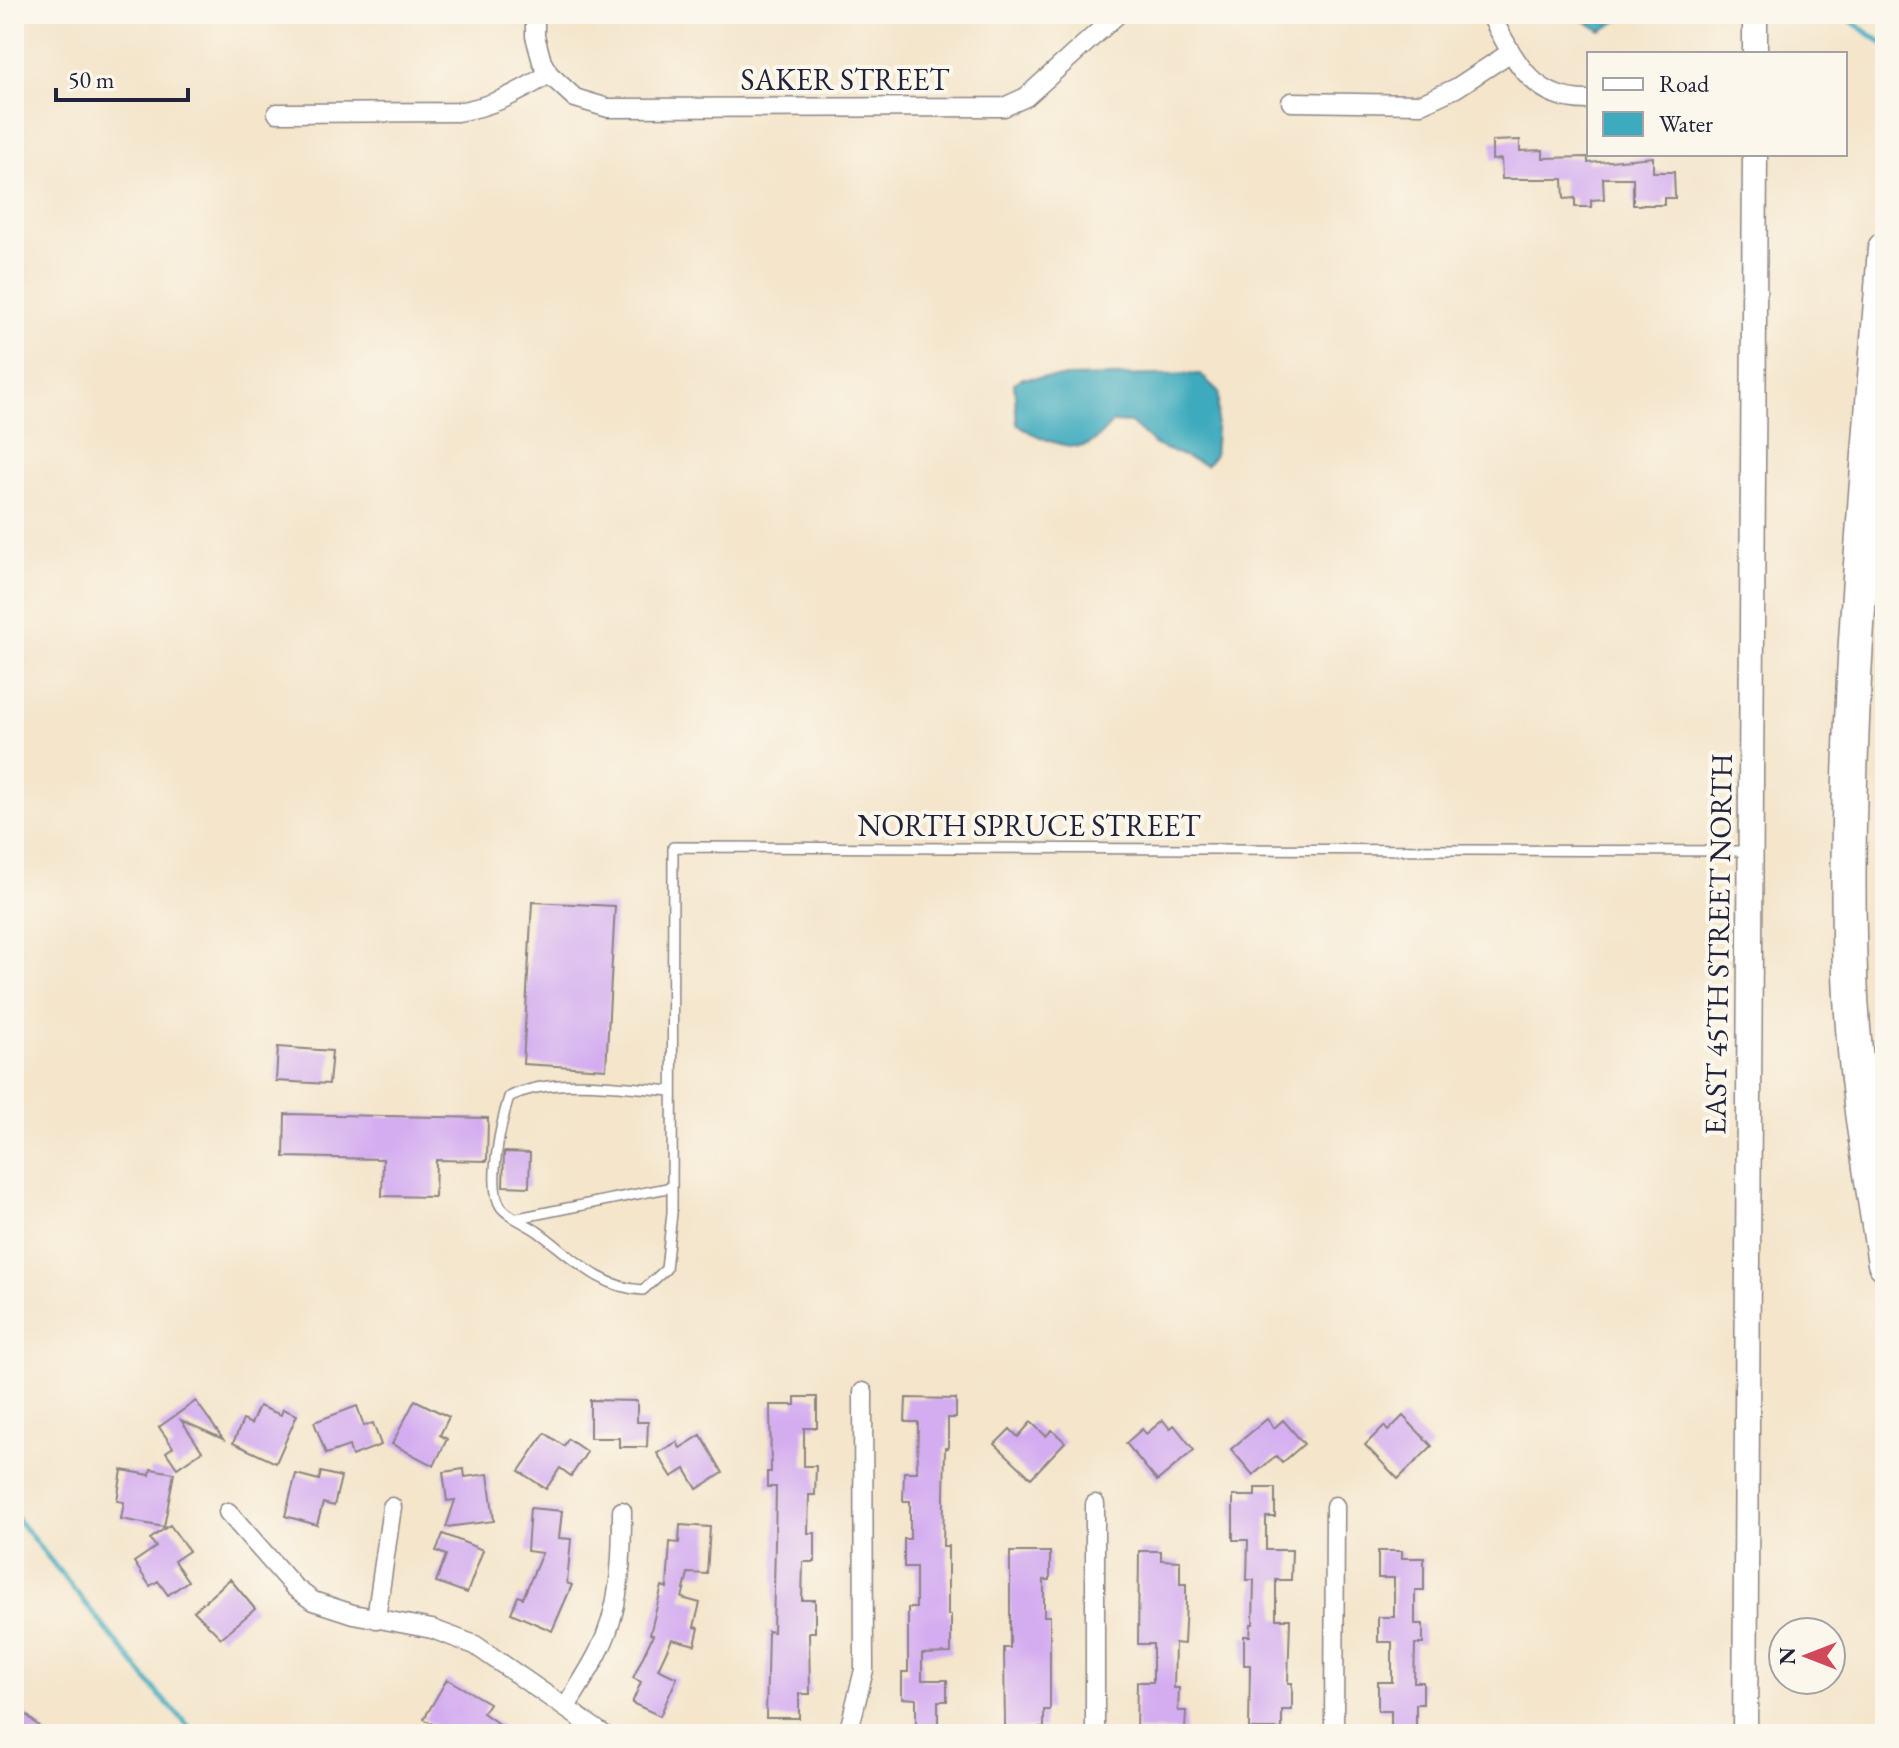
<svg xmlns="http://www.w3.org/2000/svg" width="1899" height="1748" font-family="'EB Garamond',serif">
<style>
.water{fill:#3eaabd;stroke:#30667c;stroke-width:2}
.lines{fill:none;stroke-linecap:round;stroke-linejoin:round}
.stream{stroke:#3eaabd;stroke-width:5}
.building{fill:#d4adf0}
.service-casing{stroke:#8b8483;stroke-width:12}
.minor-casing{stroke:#8b8483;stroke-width:21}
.tertiary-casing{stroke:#8b8483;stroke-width:27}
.motorway-casing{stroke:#8b8483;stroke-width:37}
.service{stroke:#fff;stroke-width:9}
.minor{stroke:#fff;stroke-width:18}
.tertiary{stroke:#fff;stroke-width:24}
.motorway{stroke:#fff;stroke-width:34}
.labels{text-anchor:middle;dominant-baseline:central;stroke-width:8;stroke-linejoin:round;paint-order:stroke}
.street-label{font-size:30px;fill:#22223b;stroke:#fbf7ec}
</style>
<rect width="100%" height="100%" fill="#fbf7ec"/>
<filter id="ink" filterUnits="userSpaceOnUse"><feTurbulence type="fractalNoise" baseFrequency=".0125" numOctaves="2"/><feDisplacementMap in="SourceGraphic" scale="16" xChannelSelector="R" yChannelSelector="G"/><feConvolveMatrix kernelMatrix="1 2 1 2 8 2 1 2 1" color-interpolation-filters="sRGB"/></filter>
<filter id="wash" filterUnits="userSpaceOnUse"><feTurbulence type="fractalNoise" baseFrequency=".006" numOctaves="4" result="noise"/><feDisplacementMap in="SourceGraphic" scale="32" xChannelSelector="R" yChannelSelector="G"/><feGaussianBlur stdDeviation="1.8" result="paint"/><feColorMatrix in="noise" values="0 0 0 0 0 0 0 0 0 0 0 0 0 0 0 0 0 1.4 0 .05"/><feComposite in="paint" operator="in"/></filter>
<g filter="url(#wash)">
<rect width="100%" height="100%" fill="#f4e5cb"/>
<path class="water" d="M1579,14H1629L1601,31L1582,19Z
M1200,374L1219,392L1214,456L1206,465L1155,445L1131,423L1113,422C1106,429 1098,440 1089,444C1072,453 1031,435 1017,424L1014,383L1023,378Z"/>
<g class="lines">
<path class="stream" d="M1841,14L1885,45
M14,1515L160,1696L196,1734"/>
</g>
<g id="blocks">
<path class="building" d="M1520,140V151L1543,150V158L1588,157V163L1653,157V172H1674L1675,198H1664V205H1633V178H1603L1604,199L1591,200V207H1575V198L1564,199L1563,179H1502L1501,159L1492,160V141Z
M532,902L615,906L606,1069L523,1064Z
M278,1047L332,1051L329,1084L276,1081Z
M285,1114L488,1118L487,1161L436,1160L435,1197L382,1196L383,1159L284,1157Z
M504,1152L530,1153L529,1187L503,1186Z
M795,1397H817V1428H804V1466H816L815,1495H809L808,1533H815V1562H803L802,1600H815V1632H809L810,1694H799V1718H766L768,1631L773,1632L775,1542L776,1487H767V1472H771L770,1405H795Z
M906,1398L956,1399V1418H948V1448H945L943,1546H948V1615H951V1653L922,1654V1680H947V1701H938V1724H916V1699L902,1698V1672H908V1608H916V1567H904V1539H910V1501H903L904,1472H917L918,1422H905Z
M415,1400L449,1417L440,1435L447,1439L434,1466L392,1444Z
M590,1400L637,1401V1422H648L647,1447H619V1438H590Z
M196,1401L223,1439L181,1420L202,1451L177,1468L166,1452L173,1447L159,1427Z
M259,1406L281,1415L283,1409L297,1415L276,1463L233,1443L243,1420L251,1424Z
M357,1406L364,1426L373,1423L381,1445L352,1456L349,1446L326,1454L314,1422Z
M1403,1416L1432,1446L1398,1479L1365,1445L1384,1426L1388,1431Z
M1267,1419L1274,1428L1283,1420L1304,1444L1282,1463L1276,1456L1253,1475L1231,1449Z
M1163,1420L1170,1429L1174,1425L1194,1450L1157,1481L1126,1443L1142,1429L1146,1434Z
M1031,1422L1046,1436L1052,1430L1065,1442L1031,1478L995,1444L1010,1429L1018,1437Z
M545,1433L564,1446L568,1439L587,1452L571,1476L560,1468L546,1489L519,1471Z
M701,1435L723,1473L697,1489L685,1469L672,1477L657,1453L677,1442L680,1448Z
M151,1469L174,1473L164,1527L121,1519L124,1502L117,1501L122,1470L150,1475Z
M464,1469L465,1477L488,1474L494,1521L446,1527L455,1500L447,1501L443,1472Z
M321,1472L341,1477L334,1506L323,1503L317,1525L285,1516L296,1474L319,1480Z
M1255,1488H1275V1517H1266V1550H1292L1291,1580H1276V1619H1290L1288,1683H1292V1710H1282V1729H1249L1250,1665H1244V1636H1250L1251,1624H1253L1254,1580H1247L1248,1540H1233V1496H1255Z
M530,1508L562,1511L559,1538L571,1539L567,1583L572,1585L552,1631L511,1613L518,1596L523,1598L542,1553L527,1551Z
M170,1525L189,1551L174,1561L188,1581L168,1595L158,1581L150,1586L134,1562L156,1547L150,1539Z
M680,1525L710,1527L707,1574L688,1573L682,1598L700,1603L694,1627L699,1628L695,1645L672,1639L658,1669L677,1678L660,1716L632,1703L641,1682L633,1678L653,1635L650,1634L662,1586L667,1588L670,1542L679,1543Z
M443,1534L483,1550L467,1593L436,1582L446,1555L436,1551Z
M1139,1551H1161V1560L1180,1561V1584H1186V1603L1184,1644L1175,1643L1174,1688H1179L1178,1711H1186L1185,1731L1136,1730L1137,1682H1153V1644H1138Z
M1378,1551H1402V1558H1424V1590H1415V1624H1423V1644H1415L1414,1682H1423V1704H1416V1728H1391V1711H1378V1682H1392V1642H1378V1617H1394V1578H1378Z
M1010,1552H1050V1580H1044V1616H1050V1710H1044V1728H1005L1004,1648H1010Z
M230,1579L255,1609L221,1638L194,1611Z
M447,1679L489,1703L483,1713L513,1734H450L424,1719Z
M14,1703L47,1734H14Z"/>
</g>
</g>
<g filter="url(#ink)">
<use href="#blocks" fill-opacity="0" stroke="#8b8483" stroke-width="2"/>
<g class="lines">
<defs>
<path id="service" d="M672,1091C626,1087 551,1075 509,1097C502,1120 486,1186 501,1207C507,1216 527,1224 537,1231C571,1255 598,1288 643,1290L666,1269L672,1213L673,847L1747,851
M518,1218L672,1187"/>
<path id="minor" d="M535,14V36L542,62L549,74L575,98L608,108L1004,107L1026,97L1118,14
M1490,14C1514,58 1531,101 1589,100
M1291,102L1421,104L1456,88L1511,52
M277,113L456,112C492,107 518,93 549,74
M228,1512L294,1587L313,1601L353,1614L432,1629L475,1645L603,1734
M376,1619L392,1507
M566,1707C577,1689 589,1671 598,1653C621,1609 622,1559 622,1511
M848,1734L864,1670L863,1392
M1095,1734V1504
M1334,1734L1335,1506"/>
<path id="tertiary" d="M1755,14V54
M1745,1734L1755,154"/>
<path id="motorway" d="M1885,249C1867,491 1842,732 1850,974C1853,1071 1870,1168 1885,1263"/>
</defs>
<use href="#service" class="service-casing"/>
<use href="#minor" class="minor-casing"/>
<use href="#tertiary" class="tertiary-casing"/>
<use href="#motorway" class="motorway-casing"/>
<use href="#service" class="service"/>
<use href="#minor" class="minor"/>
<use href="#tertiary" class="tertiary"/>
<use href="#motorway" class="motorway"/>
</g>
</g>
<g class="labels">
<g class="street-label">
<text x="845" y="79">SAKER STREET</text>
<text x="1029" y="825">NORTH SPRUCE STREET</text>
<text transform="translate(1718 944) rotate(-89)">EAST 45TH STREET NORTH</text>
</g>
</g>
<rect width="1899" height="1748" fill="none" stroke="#fbf7ec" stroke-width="48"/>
<rect x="1587" y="52" width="260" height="104" fill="#fbf7ec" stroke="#a4a2a5" stroke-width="2"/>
<rect x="1603" y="78" width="40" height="12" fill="#ffffff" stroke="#a4a2a5" stroke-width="2"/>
<text x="1659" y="92" font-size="24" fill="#22223b">Road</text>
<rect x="1603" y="112" width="40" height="24" fill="#3eaabd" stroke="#a4a2a5" stroke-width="2"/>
<text x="1659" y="132" font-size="24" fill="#22223b">Water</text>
<g transform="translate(1807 1656) rotate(270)"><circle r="38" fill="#fbf7ec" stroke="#a4a2a5" stroke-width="2"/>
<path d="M0-6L14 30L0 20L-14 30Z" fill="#d1495b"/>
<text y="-12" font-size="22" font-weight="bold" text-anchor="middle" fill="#22223b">N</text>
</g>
<path d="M56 88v12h132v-12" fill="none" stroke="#22223b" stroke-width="4"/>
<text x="68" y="88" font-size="24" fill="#22223b" stroke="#fbf7ec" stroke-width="6" paint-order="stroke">50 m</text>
</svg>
